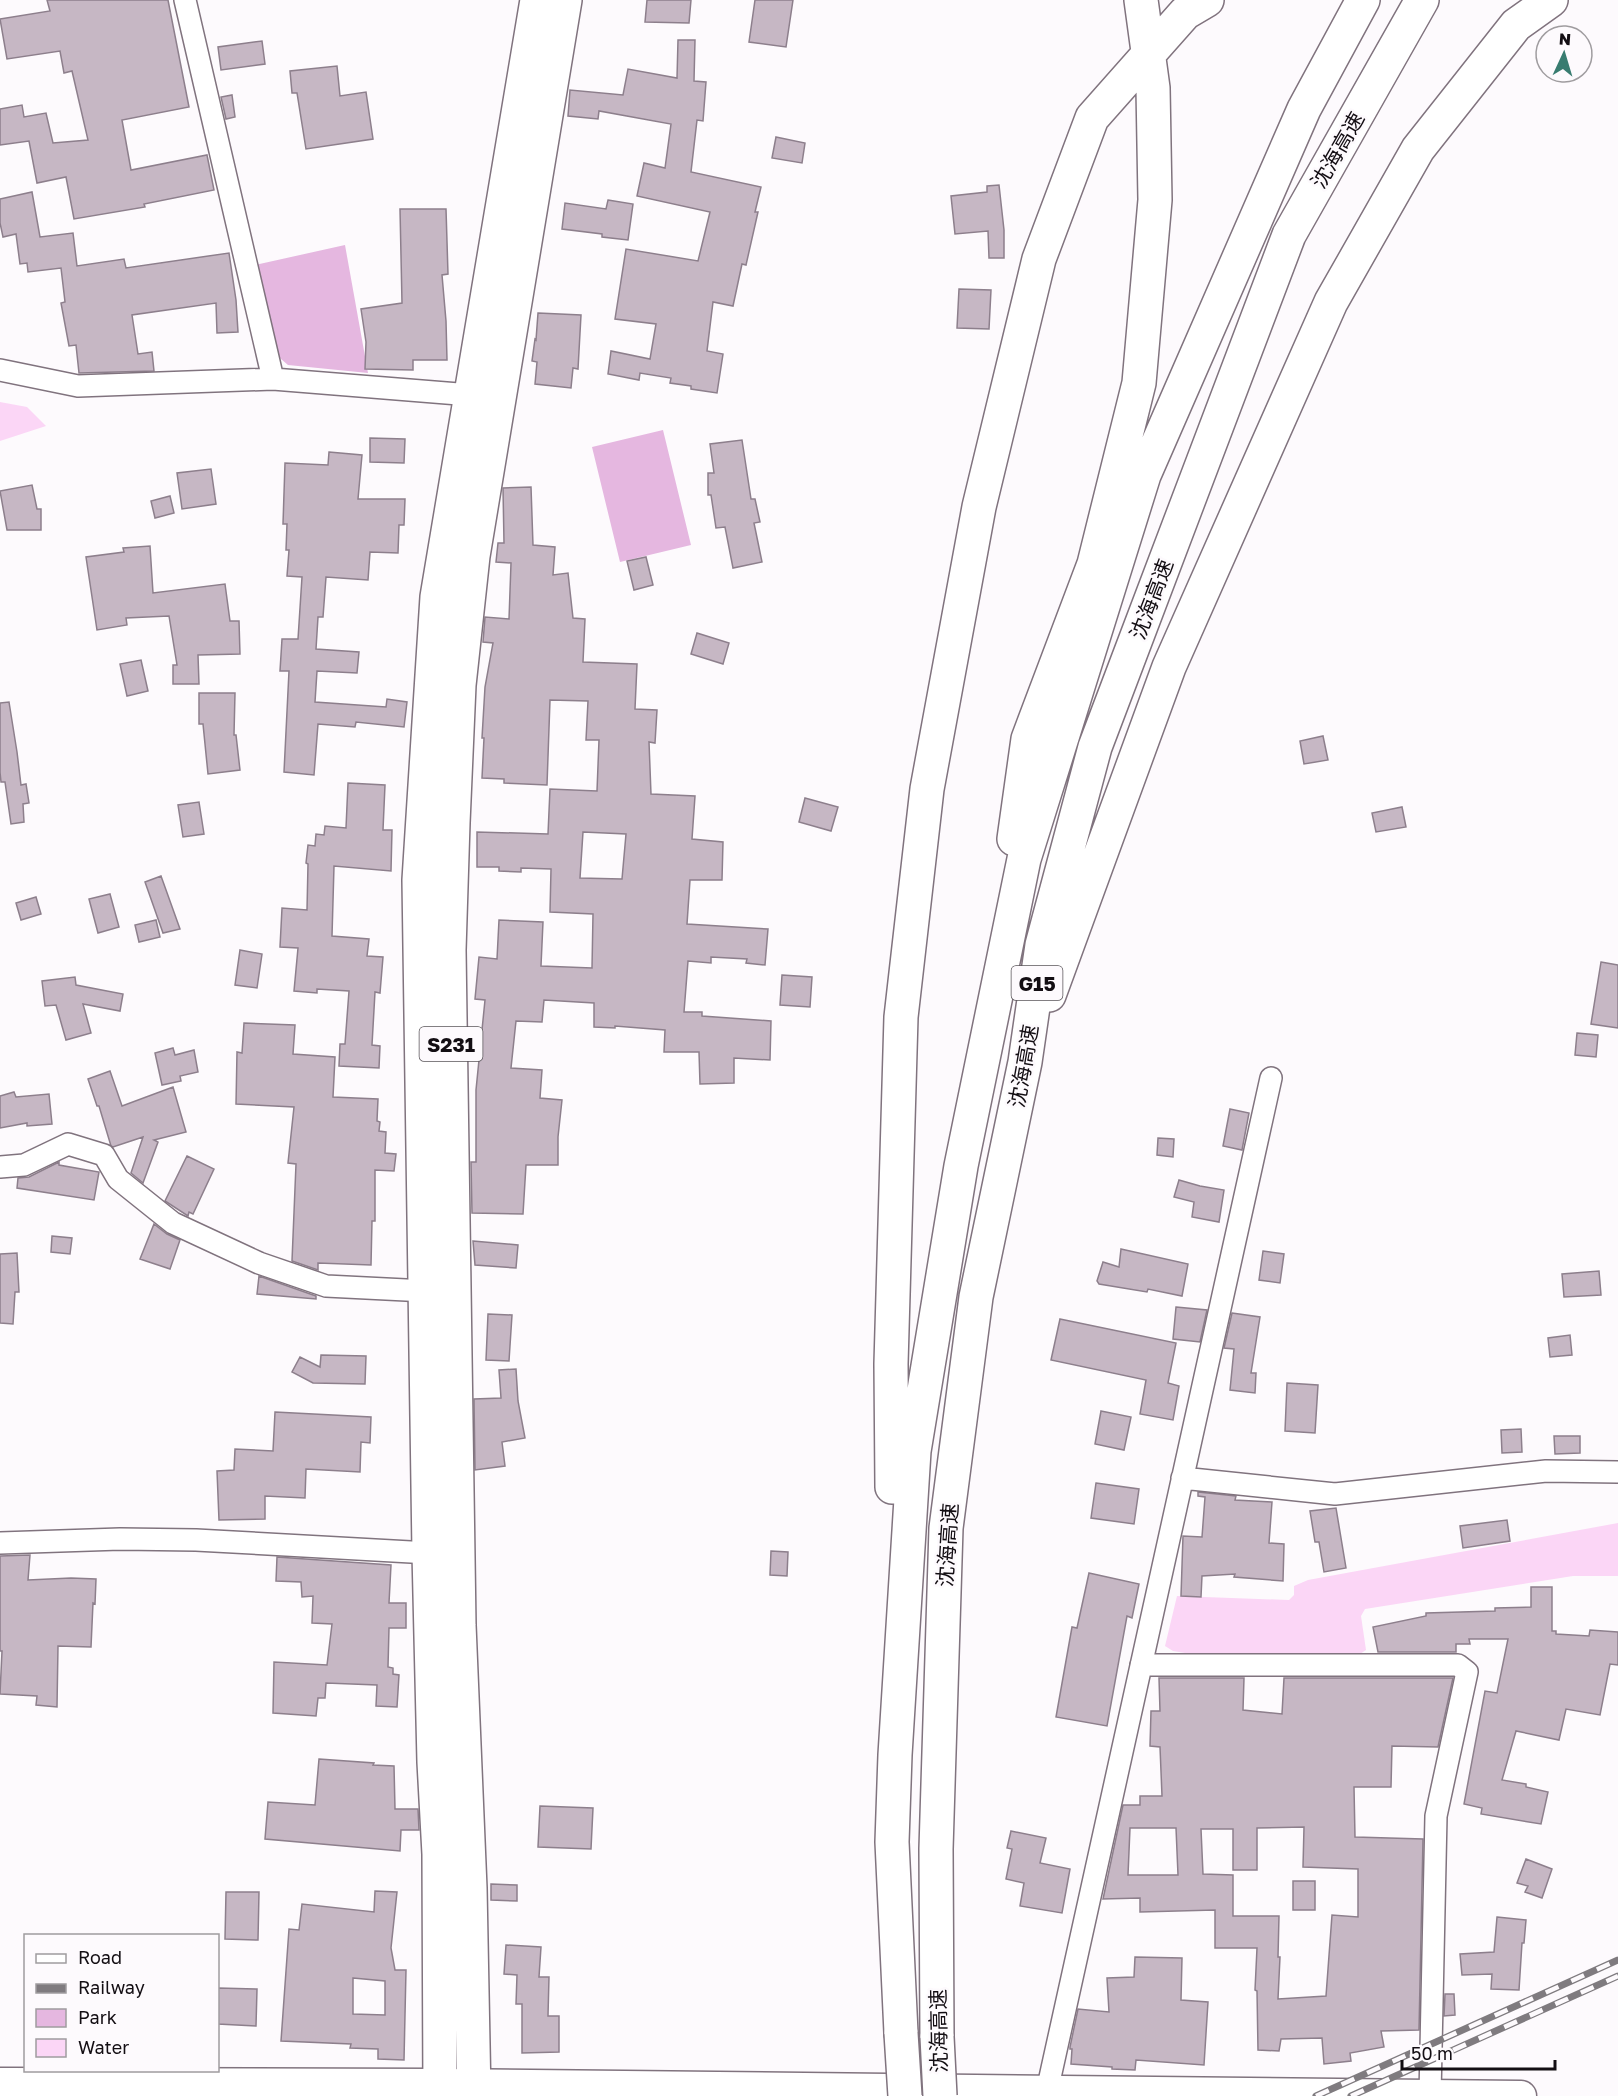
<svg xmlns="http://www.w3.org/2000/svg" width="1618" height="2096" font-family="'Golos Text','Noto Sans SC',sans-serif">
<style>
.green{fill:#e5b7e0}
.water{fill:#fbd6f6}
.building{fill:#c6b7c4;stroke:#8d7f8c;stroke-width:1.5;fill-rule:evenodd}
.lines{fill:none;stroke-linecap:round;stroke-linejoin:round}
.street-casing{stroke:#80737e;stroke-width:24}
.secondary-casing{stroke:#80737e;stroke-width:33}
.primary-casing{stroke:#80737e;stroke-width:36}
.highway-casing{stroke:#80737e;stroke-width:36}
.street{stroke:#fff;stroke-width:21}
.secondary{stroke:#fff;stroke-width:30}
.primary{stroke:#fff;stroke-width:33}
.highway{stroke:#fff;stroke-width:33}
.rail-casing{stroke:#7f7b7f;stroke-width:7}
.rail{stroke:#fdfafd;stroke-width:4.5;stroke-dasharray:14;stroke-linecap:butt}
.highway-bridge-casing{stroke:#80737e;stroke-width:36;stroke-linecap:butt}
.highway-bridge{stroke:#fff;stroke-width:33}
.labels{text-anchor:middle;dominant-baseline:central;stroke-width:5;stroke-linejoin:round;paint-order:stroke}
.shield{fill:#fdfafd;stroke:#595559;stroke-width:1.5}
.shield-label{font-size:20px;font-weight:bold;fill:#130e13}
.street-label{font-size:21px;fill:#130e13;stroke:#fdfafd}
</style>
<rect width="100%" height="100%" fill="#fdfafd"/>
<path class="green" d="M345,245L368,373L288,365L274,353L255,265Z
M663,430L691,545L620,562L592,447Z"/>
<path class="water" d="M0,402L27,407L46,426L0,441Z
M1618,1523V1576H1573L1365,1609L1361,1616L1366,1650L1360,1654L1203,1656L1173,1651L1165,1646L1177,1596L1289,1600L1294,1595V1586L1308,1580Z"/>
<path class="building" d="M47,0H168L189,107L122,120L131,170L207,155L214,190L144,204L145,207L74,219L66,177L37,183L29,141L0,145V109L22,105L24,117L46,113L53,143L88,140L72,71L64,73L60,51L7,59L0,19L50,11Z
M647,0H691L689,23L645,22Z
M755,0H793L786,47L749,42Z
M678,40H695L694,81L706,82L703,121L697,120L691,172L761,187L755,212H758L746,265L742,264L733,306L713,302L707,351L723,354L717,393L691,389V386L670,383L671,378L640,373L639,380L608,374L611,351L650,359L656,324L615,319L626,249L698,261L710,212L637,196L644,163L665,168L671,124L599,111L598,119L568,116L570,90L623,95L628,69L677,78Z
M262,41L265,64L221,70L218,47Z
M337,66L340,96L366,92L373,139L306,149L297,93H292L290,71Z
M232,95L235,117L226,119L221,97Z
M776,137L805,143L802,163L772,158Z
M999,185L1004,230V258H989L988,231L955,234L951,196L987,192V186Z
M32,192L40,237L73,233L77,266L124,259L126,268L229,253L236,300L238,332L217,333L216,303L132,315L138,354L152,352L154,371L79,373L76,345L69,346L61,303L65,302L61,268L28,272L27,263L20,264L16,234L3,237L0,223V199Z
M608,200L633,204L628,240L602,237V234L562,229L565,203L606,209Z
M400,209H446L448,274L442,275L446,321L447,360H413V370L365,369L366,342L361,309L402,303Z
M959,289L991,290L989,329L957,328Z
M538,313L581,315L578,369L573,368L571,388L535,384L537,362L532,361L535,339L536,340Z
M370,438L405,439L404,463L370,462Z
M742,440L751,499H755L760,522L754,523L762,562L733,568L725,527L716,528L711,495H708V473H714L710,444Z
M329,452L362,455L358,499H405L404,525H399L398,553L370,552L368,580L326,577L323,617H318L316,649L359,652L357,673L317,671L315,702L386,707L387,699L407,702L404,727L356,722L355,727L318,724L314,775L284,772L289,671H280L282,639H298L302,577L287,576L289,550H286L287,524H283L285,463L328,465Z
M211,469L216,504L182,509L177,473Z
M32,485L37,509H41V530H7L0,491Z
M531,487L533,545L555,547L553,575L568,573L573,618L585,619L583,662L637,664L635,709L657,710L655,743L649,742L651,794L695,796L692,839L723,842L722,880H690L687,924L768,929L765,965L746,963L747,959L711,957V963L688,961L684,1012H702V1016L771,1021L770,1060L734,1058V1083L700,1084L699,1052H664L665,1030L615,1026V1028L594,1027V1003L544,1000L542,1022L516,1021L511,1068L542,1070L540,1098L562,1100L558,1137V1165H526L523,1214L472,1213L471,1162H476V1090L485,1000L475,999L479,957L497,959L499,920L543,922L541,966L592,968L593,914L550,912L551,869L521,868V872L499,871V867H477V832L548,834L550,789L597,791L599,740H586L588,701L550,700L547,785L504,783V779L482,778L484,738H482L485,687L493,643L483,642L485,617L509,619L511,563L496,562L498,543H504L503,488ZM583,832L626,834L622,879L580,878Z
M170,496L174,513L155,518L151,501Z
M150,546L153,593L225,584L230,621H239L240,654L198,655L199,684H173V665H177L169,616L126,618L127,625L97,630L86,557L124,552L123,548Z
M646,557L653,585L634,590L627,561Z
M697,633L729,643L723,664L691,654Z
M141,660L148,691L127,696L120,664Z
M199,693H235L234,735H236L240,770L208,774L203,724H199Z
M9,702L17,752L21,785L26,784L29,803L23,804L24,822L11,824L5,782H1L0,772V703Z
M1323,736L1328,760L1304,764L1300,741Z
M348,783L385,785L383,830H392L391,871L334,866L332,936L369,939L367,956L383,957L380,993L375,992L372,1045L380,1046L379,1068L339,1066L340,1044H345L349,991L317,989V993L294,991L298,948L280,947L282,908L307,910L308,864L306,863L308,845L315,846L316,834L324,835L325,826L346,828Z
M805,798L838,807L831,831L799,822Z
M199,802L204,834L183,837L178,805Z
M1402,807L1406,827L1376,832L1372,813Z
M161,876L180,929L163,933L145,882Z
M110,894L119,927L98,933L89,899Z
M36,897L41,914L21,920L16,903Z
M156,920L160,937L139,942L135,925Z
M240,950L262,954L257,988L235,985Z
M1601,962L1618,965V1028L1591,1024Z
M782,975L812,977L810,1007L780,1005Z
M75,977L76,985L123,994L120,1011L83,1004L91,1033L66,1040L56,1005L45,1006L42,981Z
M244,1023L295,1025L293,1054L335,1057L333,1097L378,1099L377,1121L380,1122L379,1131L386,1132L385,1153L396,1154L394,1171L375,1170V1221H372L371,1265L318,1263V1270L292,1261L296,1164L288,1163L294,1107L236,1104L237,1052L242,1053Z
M1577,1033L1598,1035L1596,1057L1575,1055Z
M173,1048L175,1055L194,1050L198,1072L180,1076L181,1081L162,1085L155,1053Z
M110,1071L122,1106L173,1087L186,1132L154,1140L158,1142L143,1183L131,1173L143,1137L113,1147L111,1146L99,1106H97L88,1079Z
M14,1092L16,1097L49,1094L52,1124L27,1126V1123L0,1128V1096Z
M1230,1109L1249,1113L1242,1150L1223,1146Z
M1158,1138L1174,1139L1173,1157L1157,1155Z
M187,1156L214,1169L193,1214L189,1212L188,1216L165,1201Z
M59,1162V1165L99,1172L94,1200L17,1188L18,1178L29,1177Z
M1179,1180L1200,1186L1224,1190L1219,1222L1192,1217L1194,1202L1174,1197Z
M154,1224L167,1234L180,1240L170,1269L140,1259Z
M52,1236L72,1238L70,1254L51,1252Z
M473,1241L518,1245L516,1268L475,1265Z
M1121,1249L1188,1264L1182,1296L1148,1289L1147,1292L1099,1284L1097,1281L1103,1262L1119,1267Z
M1263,1251L1284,1254L1280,1283L1259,1280Z
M17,1253L19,1292H15L13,1324L0,1323V1254Z
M1599,1271L1601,1295L1564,1297L1562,1274Z
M259,1276L316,1296V1299L257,1294Z
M1176,1307L1207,1310L1200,1342L1173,1339Z
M1232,1313L1260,1317L1251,1373H1256L1255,1393L1230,1390L1234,1349L1224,1348Z
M488,1314L512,1315L509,1361L486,1360Z
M1060,1319L1176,1343L1168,1383L1179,1386L1173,1420L1140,1414L1146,1380L1051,1360Z
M1570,1335L1572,1355L1550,1357L1548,1338Z
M321,1355L366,1356L365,1384L313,1383L292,1372L300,1357L320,1367Z
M516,1369L518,1401L525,1438L502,1442L505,1466L475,1470L474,1399L501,1398L499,1370Z
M1287,1383L1318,1385L1315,1433L1285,1431Z
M1101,1411L1131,1417L1124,1450L1095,1444Z
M275,1412L371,1417L370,1443L361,1442L360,1472L306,1469L305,1498L265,1496V1519L219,1520L217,1471L234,1470L235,1449L273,1451Z
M1521,1429L1522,1452L1502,1453L1501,1430Z
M1554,1436H1580V1453L1555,1454Z
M1096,1483L1139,1489L1134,1524L1091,1518Z
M1198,1492L1236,1496L1235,1500L1272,1502L1269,1543L1284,1544L1283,1581L1234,1577L1235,1574L1202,1576L1201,1597L1181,1596L1183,1536L1202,1537L1205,1497L1198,1496Z
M1336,1508L1346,1568L1324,1572L1319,1542H1315L1310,1511Z
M1507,1520L1510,1541L1463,1548L1460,1526Z
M771,1551L788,1552L787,1576L770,1575Z
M30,1555L28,1580L71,1578L96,1579L95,1604L93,1603L91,1647L58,1646L57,1707L36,1705L37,1696L0,1694L2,1651H0V1556Z
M277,1557L391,1565L389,1603H406V1628H389L388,1667L393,1668V1674L399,1675L397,1707L376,1706L377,1685L326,1683L325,1698H318L316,1716L273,1713L274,1662L327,1665L332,1624L312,1623L313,1596L302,1597L301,1582L276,1581Z
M1089,1573L1139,1584L1132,1618L1127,1616L1107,1726L1056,1717L1072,1627L1077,1628Z
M1531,1587H1552V1631H1556V1634L1589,1636L1590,1630L1618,1632V1665L1610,1664L1600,1715L1566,1709L1559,1740L1516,1731L1502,1780L1526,1784V1787L1548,1792L1541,1824L1481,1814L1482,1808L1464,1804L1485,1691L1497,1693L1508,1639H1469L1470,1644H1456V1652H1378L1373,1627L1426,1616V1613L1495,1611V1608L1531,1607Z
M1159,1678H1244L1243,1710L1282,1714L1284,1678H1453L1438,1747L1392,1746L1391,1787H1354L1355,1837L1423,1839L1419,2030L1381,2031L1384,2047L1350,2053L1351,2061L1324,2064L1322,2038L1281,2039L1279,2051L1258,2050L1257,1991L1255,1990L1257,1948H1215V1910L1140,1912V1898L1103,1899L1123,1805H1140V1796H1162L1160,1747L1150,1746L1151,1711H1160ZM1304,1827L1303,1867L1358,1869V1917L1332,1915L1326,1996L1278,1999L1280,1957H1278L1279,1916H1233V1875L1203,1874L1201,1829H1233V1870H1257V1828ZM1130,1828H1176L1178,1875H1128Z
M319,1759L374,1763L373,1765L394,1766L395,1809H418L419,1830H401L400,1851L265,1839L268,1802L315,1805Z
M540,1806L593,1808L591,1849L538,1847Z
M1011,1831L1046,1838L1040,1863L1070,1869L1062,1913L1020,1906L1024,1883L1006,1879L1012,1849L1007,1848Z
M1526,1859L1552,1869L1542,1898L1525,1892L1528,1886L1517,1883Z
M1293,1881H1315V1910H1293Z
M491,1884L517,1885V1901L491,1900Z
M375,1891L397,1892L391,1948L395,1970H406L404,2060L378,2059V2049L350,2048L351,2044L281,2041L289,1929L299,1930L302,1904L374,1912ZM353,1978L385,1981V2015L353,2014Z
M226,1892H259L258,1940L225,1939Z
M1497,1917L1526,1920L1524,1943H1522L1519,1990L1491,1989L1492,1974L1462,1975L1460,1954L1494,1952Z
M506,1945L541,1947L539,1977H549L548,2016H559V2052L522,2053V2004H516L517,1975L504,1974Z
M1135,1957L1182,1958L1181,2000L1208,2002L1204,2065L1136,2060L1135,2070L1112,2069V2067L1071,2064L1072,2049H1070V2047L1078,2009L1109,2012L1107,1978L1134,1977Z
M218,1988L257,1989L256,2026L218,2024Z
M1445,1994H1454L1455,2015L1444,2016Z"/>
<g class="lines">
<defs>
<path id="street" d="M185,0L273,379
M0,370L78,386L273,379L471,395
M0,1167L24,1165L68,1144L104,1155L118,1179L173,1223L259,1263L326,1286L426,1291
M1182,1478L1335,1494L1546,1471L1618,1472
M0,1543L120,1539L196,1540L429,1553
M1141,1665H1458L1467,1672L1436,1816L1430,2095
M1047,2091L1271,1078"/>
<path id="secondary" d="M0,2083L440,2084L1521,2096"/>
<path id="primary" d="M440,2096L439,1854L434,1762L429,1553L419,880L437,597L537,0
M474,2096L470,1888L459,1625L449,950L453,823L459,685L473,556L565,0"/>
<path id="highway" d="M1014,839L1028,739L1094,564L1139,383L1155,200L1153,88L1141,0
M1049,995L1169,667L1331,302L1418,149L1516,25L1551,0
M892,1487L891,1364L901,1017L927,789L979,507L1039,259L1092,118L1185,13L1207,0
M901,2033L892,1842L895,1755L914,1451L961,1166L1024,859L1144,475L1304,109L1363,0
M937,2037L936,1849L946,1528L976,1297L1025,1062L1042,945L1095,747L1289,235L1422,0"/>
</defs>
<use href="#street" class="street-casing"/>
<use href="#secondary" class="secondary-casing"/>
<use href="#primary" class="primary-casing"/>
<use href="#highway" class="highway-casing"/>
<use href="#street" class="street"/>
<use href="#secondary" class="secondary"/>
<use href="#primary" class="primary"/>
<use href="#highway" class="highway"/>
<defs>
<path id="rail" d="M1316,2096L1618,1960
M1351,2096L1618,1976"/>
</defs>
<use href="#rail" class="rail-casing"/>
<use href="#rail" class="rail"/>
<defs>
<path id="highway-bridge" d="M901,2033L905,2096
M937,2037L940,2096"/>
</defs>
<use href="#highway-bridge" class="highway-bridge-casing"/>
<use href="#highway-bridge" class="highway-bridge"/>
</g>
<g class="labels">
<g class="shield">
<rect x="1011.5" y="966" width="51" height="34" rx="4.5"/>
<rect x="419.5" y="1027" width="63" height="34" rx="4.5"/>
</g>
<g class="shield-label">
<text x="1037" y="983">G15</text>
<text x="451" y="1044">S231</text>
</g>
<g class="street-label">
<text transform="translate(1337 150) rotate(-60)">沈海高速</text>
<text transform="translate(1151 599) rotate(-69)">沈海高速</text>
<text transform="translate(1023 1066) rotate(-80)">沈海高速</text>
<text transform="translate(947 1545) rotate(-86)">沈海高速</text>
<text transform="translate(938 2031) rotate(-91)">沈海高速</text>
</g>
</g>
<rect x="24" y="1934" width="195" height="138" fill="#fdfafd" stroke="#9f9c9f" stroke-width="1.5"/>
<rect x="36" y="1954" width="30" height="9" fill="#ffffff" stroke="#9f9c9f" stroke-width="1.5"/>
<text x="78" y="1964" font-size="18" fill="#130e13">Road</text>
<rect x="36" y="1984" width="30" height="9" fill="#7f7b7f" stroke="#9f9c9f" stroke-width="1.5"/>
<text x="78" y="1994" font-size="18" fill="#130e13">Railway</text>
<rect x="36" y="2009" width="30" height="18" fill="#e5b7e0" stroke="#9f9c9f" stroke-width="1.5"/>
<text x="78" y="2024" font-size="18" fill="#130e13">Park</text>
<rect x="36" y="2039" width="30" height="18" fill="#fbd6f6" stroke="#9f9c9f" stroke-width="1.5"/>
<text x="78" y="2054" font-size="18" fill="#130e13">Water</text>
<g transform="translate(1564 54) rotate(4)"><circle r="28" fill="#fdfafd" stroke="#9f9c9f" stroke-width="1.5"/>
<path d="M0-4.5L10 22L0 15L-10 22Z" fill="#387c70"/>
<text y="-9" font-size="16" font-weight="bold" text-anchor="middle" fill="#130e13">N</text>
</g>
<path d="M1402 2060v9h153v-9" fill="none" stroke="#130e13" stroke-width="3"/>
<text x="1411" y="2060" font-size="18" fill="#130e13" stroke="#fdfafd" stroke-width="4.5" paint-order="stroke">50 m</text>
</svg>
